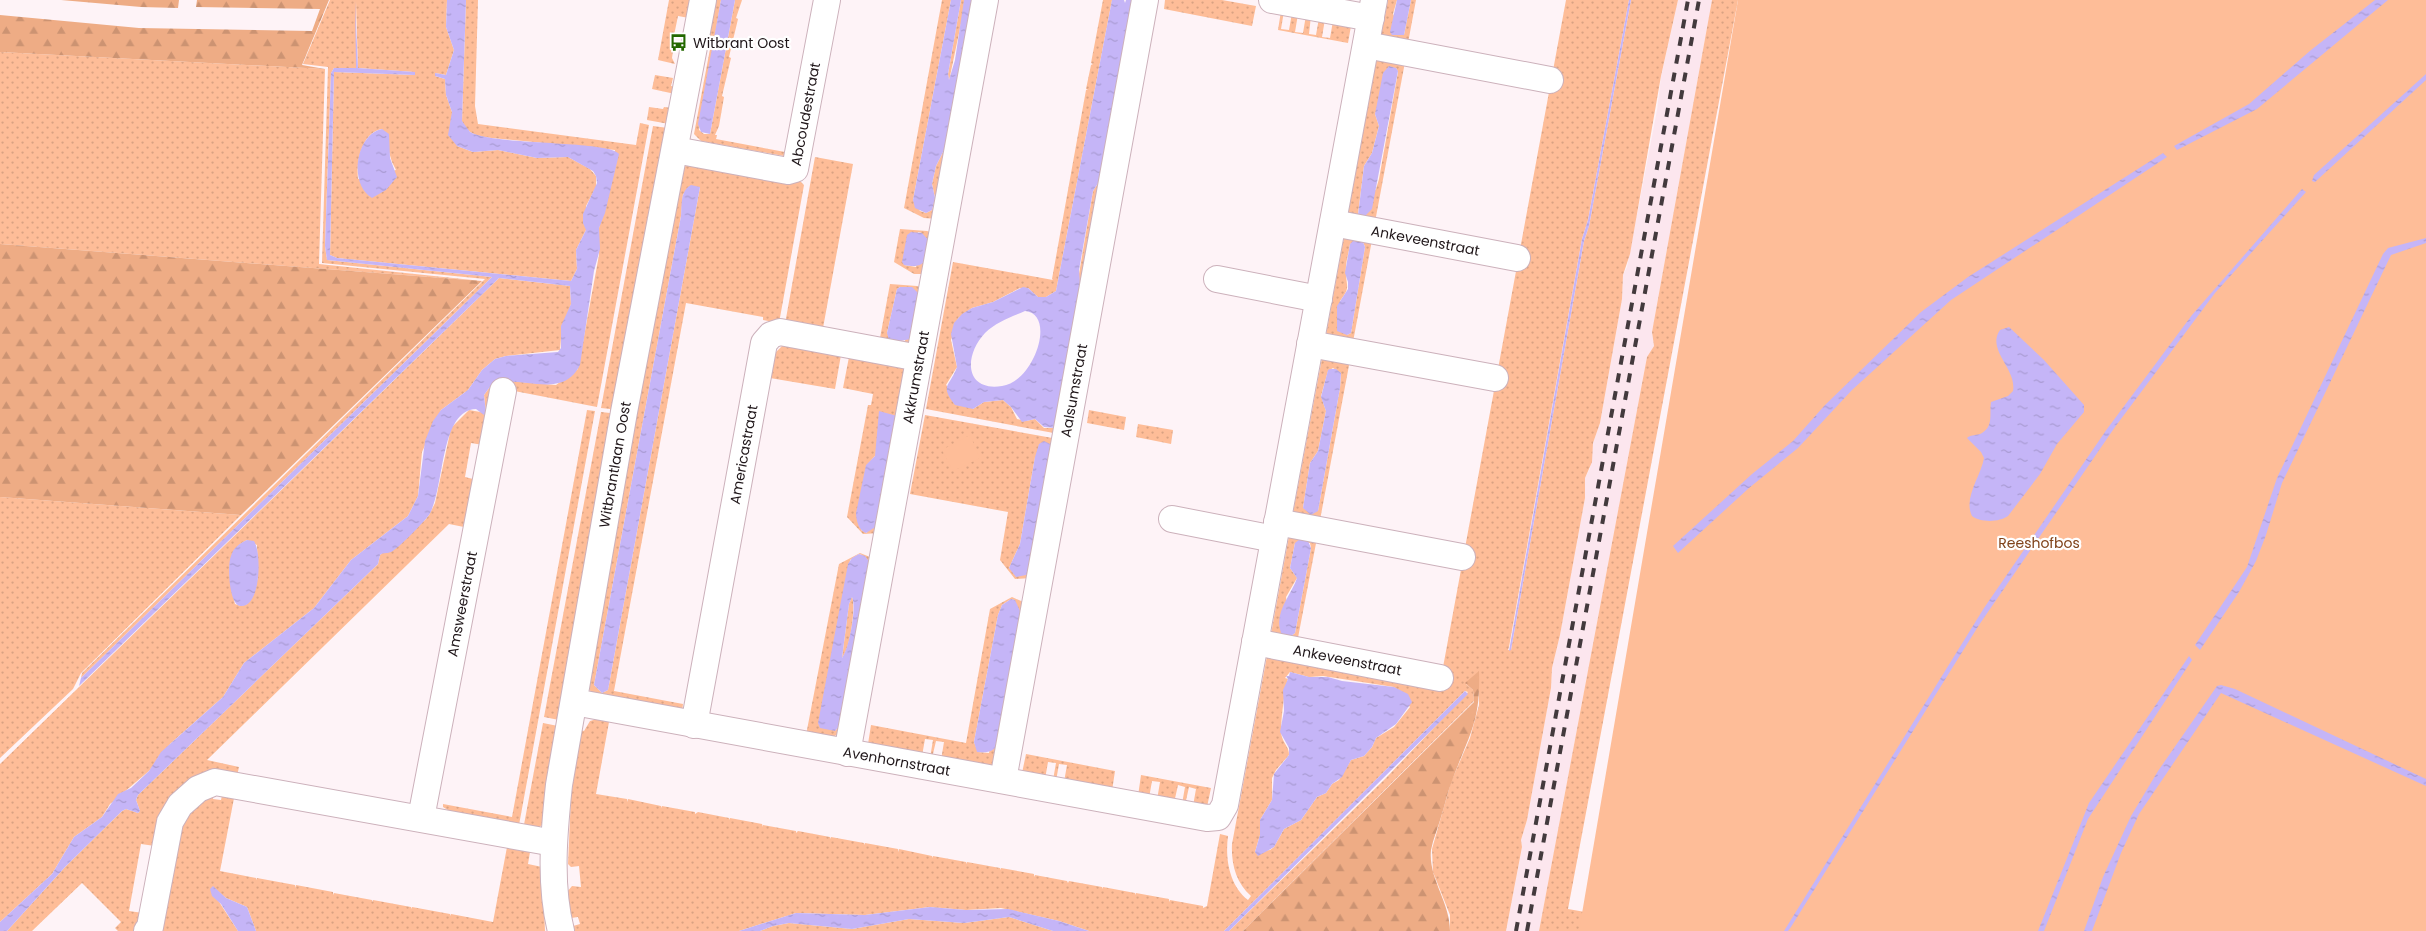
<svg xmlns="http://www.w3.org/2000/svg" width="2426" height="931" font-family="Poppins,sans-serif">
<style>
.built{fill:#fce6ee}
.grass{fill:url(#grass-dots);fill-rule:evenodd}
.forest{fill:url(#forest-firs)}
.park{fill:#febd98}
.water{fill:url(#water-ripples);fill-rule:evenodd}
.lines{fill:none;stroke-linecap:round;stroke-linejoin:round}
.minor-casing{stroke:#ccb1bb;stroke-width:28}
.minor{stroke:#fff;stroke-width:26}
.rail{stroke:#433a3d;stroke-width:4;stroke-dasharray:9 9;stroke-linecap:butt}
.labels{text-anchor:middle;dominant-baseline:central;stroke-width:4.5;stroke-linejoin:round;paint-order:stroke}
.poi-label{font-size:14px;fill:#1f1619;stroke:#fff;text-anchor:start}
.street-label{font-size:14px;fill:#1f1619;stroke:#fff}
.park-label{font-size:14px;fill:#80431a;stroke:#fff}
</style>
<defs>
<pattern id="grass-dots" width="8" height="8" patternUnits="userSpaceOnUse" patternTransform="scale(1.25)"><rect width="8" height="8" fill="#febd98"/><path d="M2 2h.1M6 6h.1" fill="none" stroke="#d9a282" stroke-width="1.8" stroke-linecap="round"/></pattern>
<pattern id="forest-firs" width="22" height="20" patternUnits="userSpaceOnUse" patternTransform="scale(1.25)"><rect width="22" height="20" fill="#eeac85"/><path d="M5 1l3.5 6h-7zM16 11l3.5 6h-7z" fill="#cc9372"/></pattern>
<pattern id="water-ripples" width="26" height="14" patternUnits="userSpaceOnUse" patternTransform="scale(1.25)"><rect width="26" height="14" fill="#c5b5f7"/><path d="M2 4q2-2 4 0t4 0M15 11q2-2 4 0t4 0" fill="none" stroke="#a99bd3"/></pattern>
</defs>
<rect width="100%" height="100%" fill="#fef3f7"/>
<path class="built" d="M1678,0H1712L1652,332L1654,346L1647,357L1539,931H1506L1522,848L1521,840L1527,820L1551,688L1552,668L1560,635L1585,498V478L1590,468L1593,443L1600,423L1622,299L1623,275L1627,267L1657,110L1661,77Z"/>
<path class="grass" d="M330,0H447L446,27L454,50L446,75L435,73V76L445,79L446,95L452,112L457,146L473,152L498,150L537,158L568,157L590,169L596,176V187L586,206V230L576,250L577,269L571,281L337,258L330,255L334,72L415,75L414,72L358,68L356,2V68H334L331,73L325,246L327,260L492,277L81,678L82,673L485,279L322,263L328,67L303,64ZM382,129L392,162L396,170L358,179C356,162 362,132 382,129Z
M466,0H478L475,106L478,124L636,145L640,123L649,125L597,407L499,388L483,445L471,443L465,477L473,479L464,527L449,524L207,760L239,767L237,776L216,773L155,846L141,844L129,911L143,913L140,931H118L115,928L121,922L82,883L32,931H7L66,866L122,811L126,809L138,813L140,811L136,800L138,795L378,564L380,555L425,520L429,515L435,503L451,428L469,410L486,413L484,395L492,384L509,381L556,385L578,369L599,255V228L615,150L492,138C479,136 467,135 462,121Z
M669,0H692L689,18L678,16L671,50L673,51L672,58L675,64L658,60Z
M713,0H721L699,130L704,134H710L735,0H742L736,18L738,19L729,57L731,58L722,96L724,97L719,126L715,135H717L716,139L785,152L784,156L701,141L694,134L710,49L704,48Z
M942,0H951L913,200L920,211L926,213L932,210L935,198L932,184L936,166L949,140L938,219L924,218L904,208Z
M961,0H964V9L949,81L948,74Z
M1103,0H1112L1056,291L1046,297H1038L1028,288H1020L993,302L972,308L958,318L951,340L957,367L946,385L973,409L984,402L1003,400L1011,407L1017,419L1026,421L1035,419L1044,428H1053L1093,191L1102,177L1059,434L926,409L953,262L1053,280L1052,279L1086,90H1088L1086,89L1091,65L1093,64L1091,63Z
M1165,0H1222L1256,6L1252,26L1164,9Z
M1388,0H1397L1393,14L1404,35L1411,0H1416L1408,43L1381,36Z
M1566,0H1629L1588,220L1582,239L1509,647L1508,650H1511L1584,241L1589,226L1631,0H1678L1661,76L1630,254L1623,275L1622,299L1600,423L1593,443L1592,462L1585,478V498L1560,635L1552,668L1551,688L1527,820L1521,840L1522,847L1506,931H1450V915L1433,872L1432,849L1451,782L1470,738L1479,705V672L1466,684L1473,690L1474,701L1243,931H1229L1386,778L1468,692L1465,691L1224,931H1089L1059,921L1001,908L966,910L930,907L865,915L796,913L739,931H574L573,926L580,924L578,917L571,918L567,892L572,886L581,887L579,866L571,867L568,864L571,796L581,730L584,731L590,721L597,719L609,722L596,794L627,799V802L628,799L661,806V808L662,806L695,812V814L698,812L729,818V820L730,818L762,824L763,827V825L796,831V833L798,831L830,837V839L831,837L864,843V845L865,843L898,849V852L899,849L932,856V858L933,856L966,862V864L967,862L1000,868V870L1001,868L1034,874V877L1035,875L1067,881L1068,883L1069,881L1102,887V889L1103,887L1135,893V895L1136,893L1169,899V902L1170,900L1203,906V908L1207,906L1220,834L1228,836C1225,858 1229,885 1248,900L1251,896C1236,883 1231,864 1232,844L1267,656L1439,689ZM1290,672L1309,677L1323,676L1394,687L1410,707L1394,727L1376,738L1372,747L1364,756L1351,760L1339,780L1332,784L1326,793L1317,797L1301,820L1284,829L1274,847L1270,850L1255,852L1260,835V820L1272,800V778L1276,770L1289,755C1289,747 1284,744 1282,737C1279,731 1285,686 1288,679L1285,678Z
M1712,0H1738L1568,909L1585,912L1584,931H1539L1647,357L1654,346L1652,332Z
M1281,11H1284L1281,29L1289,30L1292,13L1298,14L1295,32L1303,33L1306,15L1311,16L1309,34L1316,35L1319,18L1325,19L1322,37L1330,38L1333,21L1351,26L1348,43L1278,30Z
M0,52L325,69L319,264L482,281L0,244Z
M1377,57L1405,62L1375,222L1348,214ZM1396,68L1398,72L1379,179L1376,189L1358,214L1364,166L1372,153L1379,126L1375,114Z
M655,75L673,78L671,86L676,87L675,94L652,89Z
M649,107L663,109L664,107L672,108L669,124L647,120Z
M653,126L668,128L559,720L544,717L601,412L610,413V409L601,408Z
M815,157L853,164L823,328L785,324Z
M686,165L799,180L804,185L779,323L763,320V317L686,303L614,691L683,704L682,712L593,694L588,688L587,680L681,174ZM700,187L608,690L602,693L594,685L681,216L683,194Z
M900,229L927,231L936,234L928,274H914L894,262ZM918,232L922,233L916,267L904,265Z
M1344,237L1372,240L1353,342L1326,335ZM1363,242L1365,247L1351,333L1347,335L1340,301C1351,287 1346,287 1346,272C1345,263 1349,253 1350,244Z
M499,278L570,286L571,304L561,338L560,350L506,356L495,359L482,370L468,390L441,410L422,452L418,496L408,516L351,560L314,608L244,663L223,697L171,743L149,771L110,804L102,817L74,837L52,874L0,922V764ZM247,540L257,545L258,578L247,604L241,606L235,604C230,583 222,551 247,540Z
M890,284L917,286L925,289L914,344L880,338ZM900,287H912L905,341L898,340L887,333L897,289Z
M782,346L841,355L835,389L770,378L775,353Z
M849,357L904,368L905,370L880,533L863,534L847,517L868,405H871L873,394L843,388ZM876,448L867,533L861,530L866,466L875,456Z
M1322,358L1350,360L1320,520L1293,513ZM1333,368L1341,373L1340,388L1318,511L1303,508L1310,463L1318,451L1326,411L1321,396L1328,371Z
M587,410L595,411L519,825L451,812L443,807V804L512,817Z
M1089,410L1126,417L1124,430L1087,423Z
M925,415L1058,439L1032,578L1015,579L1000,560L1008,512L910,494ZM1035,457L1026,575L1009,568L1020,544Z
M1138,424L1173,430L1171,444L1136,437Z
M0,497L241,515L81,673L73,689L0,758Z
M1289,536L1317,538L1297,643L1271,634ZM1295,543H1310L1311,548L1295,633L1291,636L1286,597L1297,578L1290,568Z
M860,553L875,559L838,734L831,738L806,735L839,564ZM859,554L862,555L840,725L835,731L850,560Z
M852,596C856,608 850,650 842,658L849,604Z
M1012,597L1028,604L994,767L941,760L944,742L936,741L932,758H930L933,740L925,739L922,756L868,744L871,725L966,743L990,609ZM1011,599L1015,600L989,753L978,752L974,742L998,615L1002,605Z
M543,723L558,726L543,824L537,829L523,830Z
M1026,754L1115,771L1112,791L1064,782L1067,765L1059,764L1056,781L1053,780L1056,763L1048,762L1045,779L1022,773Z
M1141,775L1211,788L1207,807L1193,806L1196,789L1189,787L1185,805L1182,804L1185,787L1178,785L1174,803L1157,800L1160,782L1152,781L1149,798L1138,796Z
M214,789L213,799L221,800L223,791L235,793L220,871L256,878V880L257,878L295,885V888L296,885L333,892V895L334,893L372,900V902L373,900L411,907V909L412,907L450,914V916L451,914L493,922L507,847L530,852L528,864L542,867L545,931H256L247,907L226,898L215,889L212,891L238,931H157L178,824Z
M1009,917L1053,931H760L773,926L789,923L852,929L909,919L964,923Z"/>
<path class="forest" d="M61,0H179L178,8L141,7Z
M197,0H329L302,65L325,69L0,52V15L139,28L312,31L320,9L196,7Z
M0,244L482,281L241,515L0,497Z
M1479,671C1481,723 1468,736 1452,781C1447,793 1445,805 1441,817C1438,828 1433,839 1431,850C1428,878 1450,902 1450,931H1243L1474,702L1473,690L1465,683Z"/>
<path class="park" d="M1738,0H2426V931H1579Z
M970,435L980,458L953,471L942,450Z"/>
<path class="water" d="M447,0H466L462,121L470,132C495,146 609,140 619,154L605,213L599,228L600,249L594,271L580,365C562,401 521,374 492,384L484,395L486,413L484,415L476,409C439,410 445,490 429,515C424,522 398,549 391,552C386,554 384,552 380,555L378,564L138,795L136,800L140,811L138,813L126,809L122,811L66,866L7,931H0V922L52,874L74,837L102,817L118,794L131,788L149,771L161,752L223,697L244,663L314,608L351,560L408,516L418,496L425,441L433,421L441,410L468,390L482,370L495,359L506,356L558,352L561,348V326L571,304L570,286L499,278L79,686L81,678L492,277L327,260L325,246L331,73L334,68H356L355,1L358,68L415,72V75L334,72L330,255L337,258L571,281L577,269L576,250L586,230L583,223V214L597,183L596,176L593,171L568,157L537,158L498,150L473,152L457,146L448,135L452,112L446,95L445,79L435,76V73L446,75L454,50L446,27Z
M721,0H735L710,134L701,132L698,124Z
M951,0H961L948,74L949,80L955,60L964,0H975L949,140L936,166L932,184L935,198L932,210L926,213L915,208L913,200Z
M1112,0H1124L1125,3L1126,0H1134L1102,177L1093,191L1079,270L1081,298L1055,428L1044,427L1035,419L1022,422L1011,407L1003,400L984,402L973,409L955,405C939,384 950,387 957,367L951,334L954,323L962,314L972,308L993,302L1023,287L1028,288L1038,297H1046L1056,291ZM1025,311C1057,314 1034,382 1002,386C964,392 964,355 985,333C996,322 1011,317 1025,311Z
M1397,0H1411L1404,35H1392L1390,32Z
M1629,0H1631L1589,226L1584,241L1511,650L1509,651L1582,239L1588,220Z
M2375,0H2388L2257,109L2177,150L2174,146L2249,104L2311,50Z
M1389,66L1396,68L1398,71L1372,209L1365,216L1358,215L1364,166L1372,153L1379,126L1375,114L1383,73Z
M2426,74V80L2315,182L2312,181L2314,175Z
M382,129L389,134L390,158L397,177L386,190L372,198C348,184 356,134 382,129Z
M2163,153L2167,157L1951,300L1852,390L1798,448L1749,488L1678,553L1673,546L1752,474L1793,441L1825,405L1921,312L1968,277Z
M691,185L700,187L608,690L602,693L594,685L681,216C682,205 680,191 691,185Z
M2302,189L2306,192L2215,293L2115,427L1979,625L1791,927L1788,931H1784L1984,608L2107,429L2192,315Z
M911,232L922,233L930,242C926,261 926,269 904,265L902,262L907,235Z
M2426,238V243L2391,255L2282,483L2266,535L2256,561L2239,592L2200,650L2195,645L2247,567L2277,478L2383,254L2388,248Z
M1353,241L1363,242L1365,247L1351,333L1347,335L1337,331V306L1348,289V282L1345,273L1350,244Z
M900,287H912L920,295L911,339L894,342L889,340L887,333L897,289Z
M2009,327L2044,360L2084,405V412L2057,444L2040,474L2008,516C2000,522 1981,523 1972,516C1963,498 1981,476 1984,458L1981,452L1967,438C1971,434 1977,436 1982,433C1994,426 1989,413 1991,402L2008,396L2013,391C2017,369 1986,350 2000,330Z
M1330,369H1336L1341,373L1340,388L1318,511L1311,515L1303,508L1310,463L1318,451L1326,411L1321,397L1328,370Z
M879,411L897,416L877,526L866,533C859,531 856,520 856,513L866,465L875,456Z
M1044,441L1052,445L1032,568L1026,575L1016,577L1009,568L1020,544L1035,457L1039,444Z
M1300,539L1308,541L1311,548L1295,633L1291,636L1282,635C1272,614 1291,596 1297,578L1290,568L1295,543Z
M247,540L254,541C262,553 261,609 240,606C229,604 227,565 231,556C233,548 240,543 247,540Z
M859,554L865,556L870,563L840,725L835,731L820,728L818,723L848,564L852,558ZM852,597C857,607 849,649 842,658L849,604Z
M1011,599L1015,600L1020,611L1021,624L1000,742C993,752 989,753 977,752L974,742L998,615L1002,605Z
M2189,656L2192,660L2088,819L2044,931H2038L2089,803Z
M1290,672L1309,677H1328L1342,681L1394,687L1408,694L1412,702L1396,724L1376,738L1372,747L1364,756L1351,760L1342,777L1332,784L1326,793L1317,797L1301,820L1284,829L1274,847L1258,856L1255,852L1260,835V820L1272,800L1274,774L1289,755V748L1280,732L1284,711L1283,690L1288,679L1286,676H1289Z
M2221,685L2235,689L2426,779V786L2221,693L2139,814L2121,853L2092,931H2084L2103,877L2131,816L2158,771L2217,686Z
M1465,691L1468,694L1229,931H1224Z
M213,886L226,898L247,907L256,931H238L221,904L212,896L210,889Z
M930,907L966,910L1008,909L1059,921L1089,931H1053L1009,917L964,923L909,919L852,929L789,923L773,926L760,931H739L796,913L865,915Z"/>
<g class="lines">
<defs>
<g id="minor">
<path d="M1272,0L1371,18"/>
<path d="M1366,45L1550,80"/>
<path id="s1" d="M675,150L788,171L795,169L827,0"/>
<path id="s2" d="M1333,223L1517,258"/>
<path d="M1217,279L1319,299"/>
<path d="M1310,344L1495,378"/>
<path d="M1172,519L1274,539"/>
<path d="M1277,522L1462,557"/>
<path id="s3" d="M1255,642L1440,678"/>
<path id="s4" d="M574,702L1207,818L1218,817L1225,805L1374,0"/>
<path id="s5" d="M694,725L764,343L771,335L780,332L919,358"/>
<path id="s6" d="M847,753L985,0"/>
<path id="s7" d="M1003,780L1145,0"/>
<path id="s8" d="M421,818L503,391"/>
<path d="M147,931L150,927L170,822L180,805L198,789L215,782L554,843"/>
<path id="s9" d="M561,931C549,884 554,832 559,785L624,412L703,0"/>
</g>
</defs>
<use href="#minor" class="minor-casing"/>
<use href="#minor" class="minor"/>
<path class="rail" d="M1516,931L1688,0
M1527,931L1699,0"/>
</g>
<defs>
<symbol id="bus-bare" viewBox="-9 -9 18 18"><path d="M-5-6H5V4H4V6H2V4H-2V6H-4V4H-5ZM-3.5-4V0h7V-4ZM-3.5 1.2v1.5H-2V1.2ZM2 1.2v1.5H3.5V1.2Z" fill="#236800" stroke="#fff" stroke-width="2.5" paint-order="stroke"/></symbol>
</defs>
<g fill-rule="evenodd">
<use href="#bus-bare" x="666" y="30" width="25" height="25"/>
</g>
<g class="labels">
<g class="poi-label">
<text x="693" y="43">Witbrant Oost</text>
</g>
<g class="street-label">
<text stroke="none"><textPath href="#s1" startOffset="178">Abcoudestraat</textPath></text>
<text stroke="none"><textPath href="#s2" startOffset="94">Ankeveenstraat</textPath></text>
<text stroke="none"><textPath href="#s6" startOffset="382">Akkrumstraat</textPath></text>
<text stroke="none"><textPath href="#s7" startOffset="396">Aalsumstraat</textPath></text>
<text stroke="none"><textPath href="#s5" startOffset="275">Americastraat</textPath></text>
<text stroke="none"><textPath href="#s9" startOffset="472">Witbrantlaan Oost</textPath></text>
<text stroke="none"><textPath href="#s8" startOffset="218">Amsweerstraat</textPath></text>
<text stroke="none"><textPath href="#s3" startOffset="94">Ankeveenstraat</textPath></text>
<text stroke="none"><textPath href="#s4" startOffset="328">Avenhornstraat</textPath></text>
</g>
<g class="park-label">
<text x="2039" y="543">Reeshofbos</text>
</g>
</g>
</svg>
